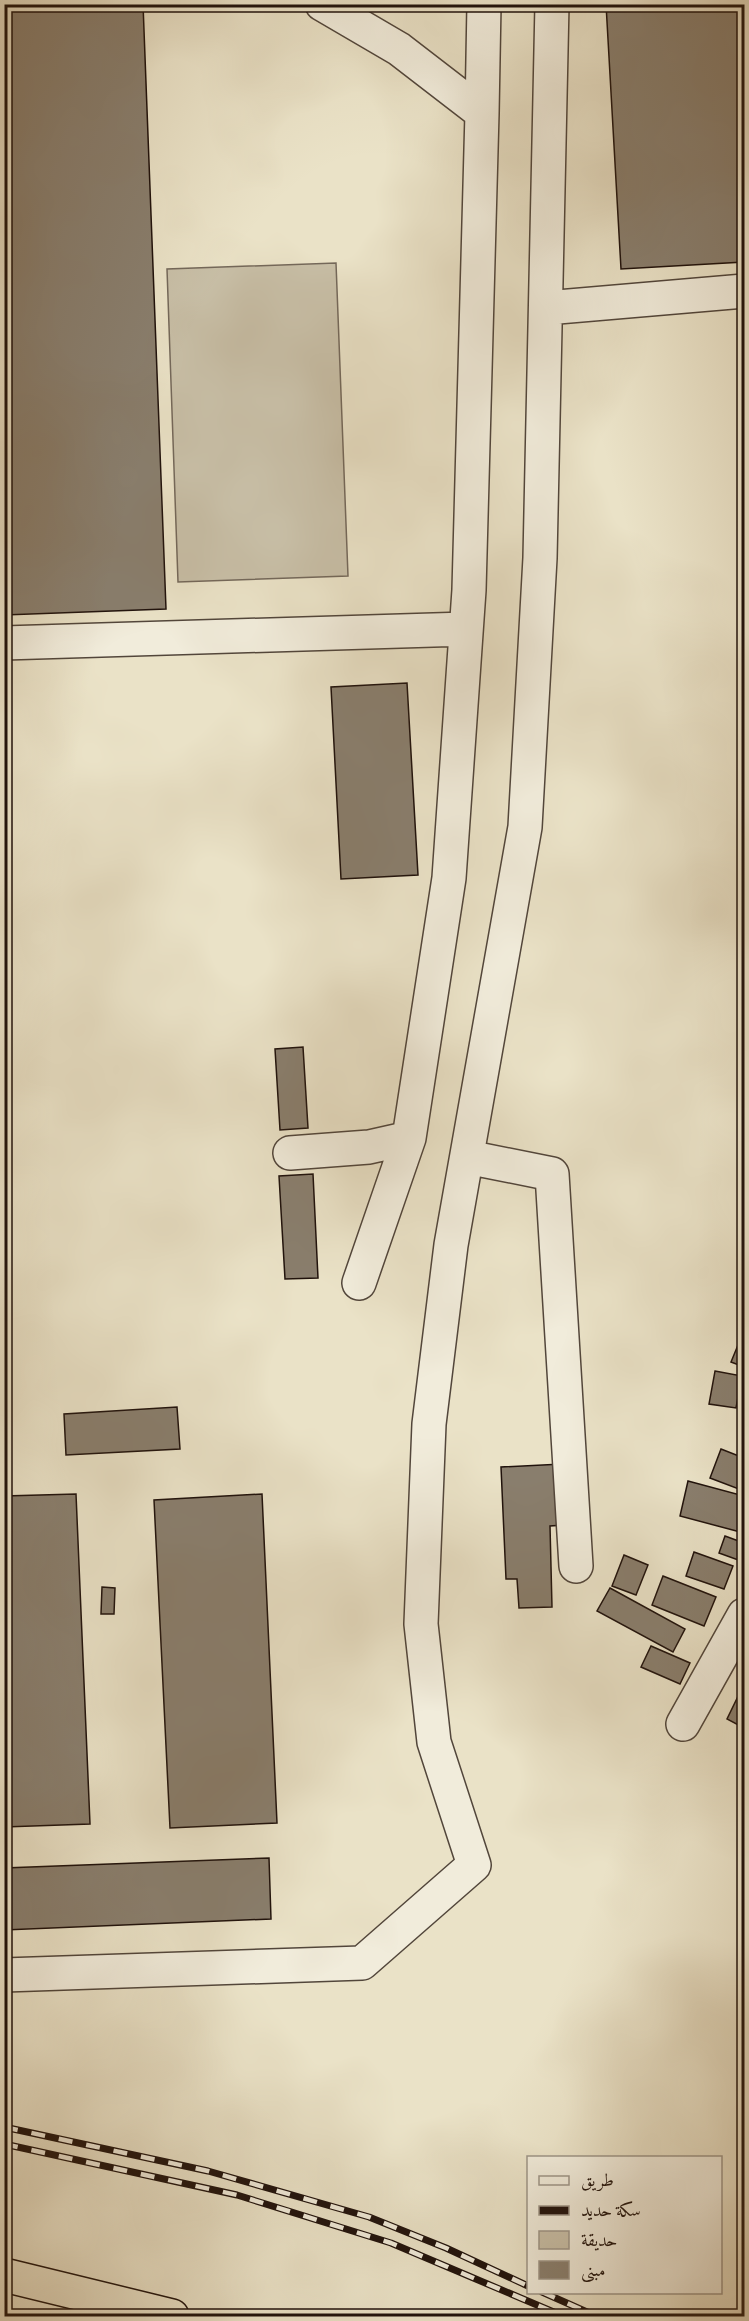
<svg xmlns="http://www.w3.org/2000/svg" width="749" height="2321" font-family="'IM FELL English',Amiri,serif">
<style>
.green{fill:#c8bfa7;stroke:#74685a;stroke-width:1.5}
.building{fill:#897e6d;stroke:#20120c;stroke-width:1.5}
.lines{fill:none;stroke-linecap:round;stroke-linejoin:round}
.minor-casing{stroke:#52463b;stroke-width:36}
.highway-casing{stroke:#20120c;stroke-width:36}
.minor{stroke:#f1ecdb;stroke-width:33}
.highway{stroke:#eae2c7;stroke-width:33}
.rail-casing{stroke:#20120c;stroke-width:7}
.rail{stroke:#f1ecdb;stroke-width:4.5;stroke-dasharray:14;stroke-linecap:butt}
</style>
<rect width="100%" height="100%" fill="#eae2c7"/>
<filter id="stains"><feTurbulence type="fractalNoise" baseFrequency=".00333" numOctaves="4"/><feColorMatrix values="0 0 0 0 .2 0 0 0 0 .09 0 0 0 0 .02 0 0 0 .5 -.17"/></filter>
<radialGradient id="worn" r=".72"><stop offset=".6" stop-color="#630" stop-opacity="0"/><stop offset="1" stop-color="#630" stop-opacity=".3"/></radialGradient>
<path class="green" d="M336,263L348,576L178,582L167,269Z"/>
<path class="building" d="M4,4H143L166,609L4,615Z
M606,4H744V262L621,269Z
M407,683L418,875L341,879L331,687Z
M303,1047L308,1128L280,1130L275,1049Z
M313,1174L318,1278L285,1279L279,1176Z
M738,1345L744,1348V1367L731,1362Z
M715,1371L742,1376L736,1408L709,1404Z
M177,1407L180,1449L66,1455L64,1414Z
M721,1449L744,1458V1491L710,1478Z
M562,1464L564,1525L550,1526L552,1607L519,1608L517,1579H506L501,1467Z
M688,1481L744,1496V1533L680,1516Z
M76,1494L90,1824L4,1827V1496Z
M262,1494L277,1823L170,1828L154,1500Z
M725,1536L744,1543L741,1561L719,1553Z
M694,1552L733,1566L724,1589L686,1576Z
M624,1555L648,1565L636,1595L612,1586Z
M663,1576L716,1597L704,1626L652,1605Z
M102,1587L115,1588L114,1614H101Z
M610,1588L685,1629L673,1652L597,1611Z
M651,1646L690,1663L680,1684L641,1667Z
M744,1684V1728L727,1719Z
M269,1858L271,1919L4,1930V1868Z"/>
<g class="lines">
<defs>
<path id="minor" d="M322,4L399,49L482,113L469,590L449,878L409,1138L359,1283
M482,113L484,4
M546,308L744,291
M4,643L466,629
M290,1153L369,1147L409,1138
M467,1157L552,1174L576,1566
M683,1724L744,1615
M4,1975L362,1963L474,1865L434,1742L421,1624L429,1424L451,1245L525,827L540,558L552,4"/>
<path id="highway" d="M4,2275L172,2316"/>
</defs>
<use href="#minor" class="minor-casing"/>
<use href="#highway" class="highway-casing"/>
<use href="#minor" class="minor"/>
<use href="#highway" class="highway"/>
<defs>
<path id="rail" d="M4,2127L208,2171L369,2217L446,2248L528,2286
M4,2144L237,2195L391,2243L563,2316
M542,2292L596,2316"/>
</defs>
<use href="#rail" class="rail-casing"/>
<use href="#rail" class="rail"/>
</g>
<rect width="749" height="2321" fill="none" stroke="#eae2c7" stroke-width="24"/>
<rect x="6" y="6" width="737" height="2309" fill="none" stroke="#20120c" stroke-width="3"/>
<rect x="12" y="12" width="725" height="2297" fill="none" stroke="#20120c" stroke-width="1.5"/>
<rect x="527" y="2156" width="195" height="138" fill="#f1ecdb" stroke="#9d9588" stroke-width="1.5"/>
<rect x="539" y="2176" width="30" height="9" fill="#f1ecdb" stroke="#9d9588" stroke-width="1.5"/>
<text x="581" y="2186" font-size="18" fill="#20120c">طريق</text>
<rect x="539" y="2206" width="30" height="9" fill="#20120c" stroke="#9d9588" stroke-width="1.5"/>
<text x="581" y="2216" font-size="18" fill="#20120c">سكة حديد</text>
<rect x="539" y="2231" width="30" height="18" fill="#c8bfa7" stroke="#9d9588" stroke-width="1.5"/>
<text x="581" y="2246" font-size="18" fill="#20120c">حديقة</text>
<rect x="539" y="2261" width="30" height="18" fill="#897e6d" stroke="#9d9588" stroke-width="1.5"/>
<text x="581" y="2276" font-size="18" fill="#20120c">مبنى</text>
<rect width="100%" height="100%" filter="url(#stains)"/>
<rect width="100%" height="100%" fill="url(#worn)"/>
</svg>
